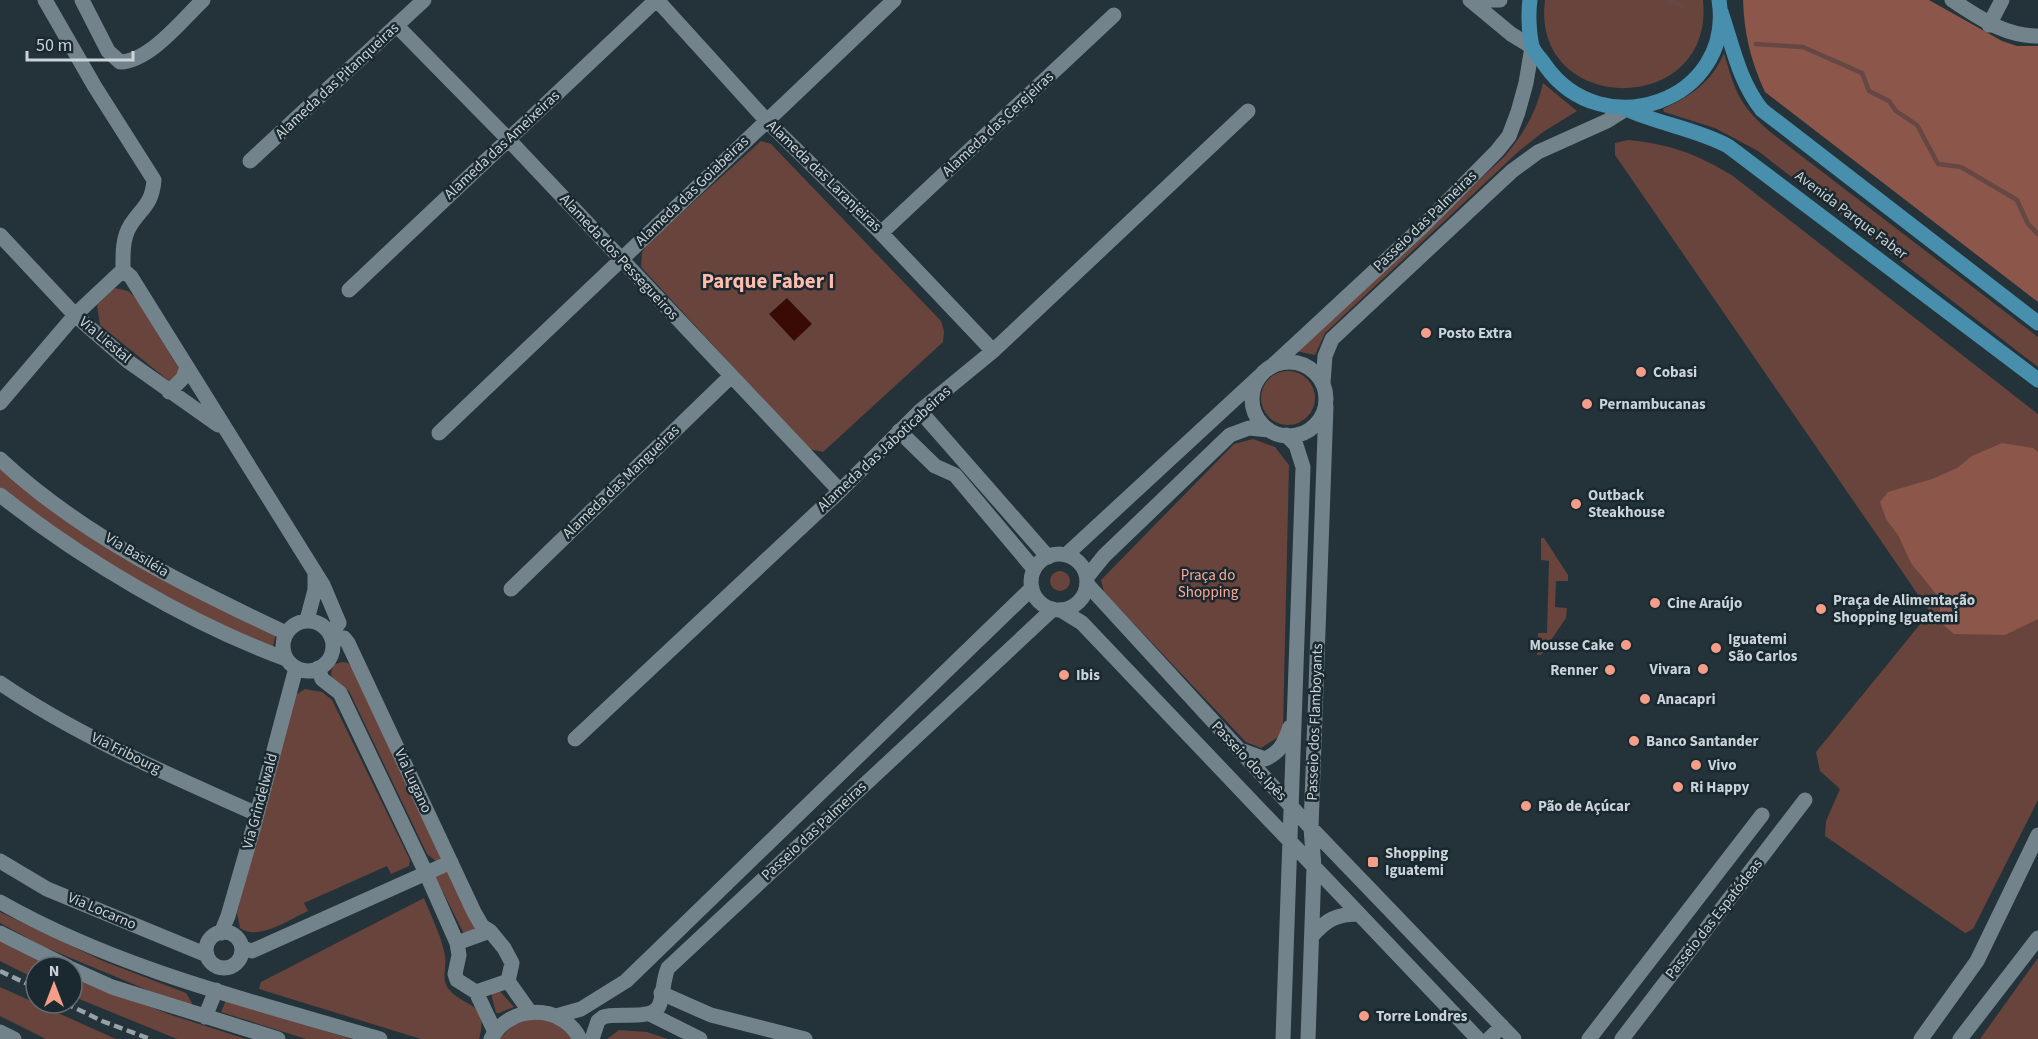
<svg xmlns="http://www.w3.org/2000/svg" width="2038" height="1039" font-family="'Source Sans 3',sans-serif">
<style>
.green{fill:#69443c}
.forest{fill:#8c564a}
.water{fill:#3a0b04;stroke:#654743;stroke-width:1.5}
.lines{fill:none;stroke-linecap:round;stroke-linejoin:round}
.stream{stroke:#654743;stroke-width:4.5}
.minor{stroke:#73838c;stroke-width:15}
.tertiary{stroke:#73838c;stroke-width:15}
.primary{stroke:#488fad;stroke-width:15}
.rail{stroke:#97a2a7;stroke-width:4.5;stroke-dasharray:9 4.5;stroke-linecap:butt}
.poi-dot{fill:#f49e8a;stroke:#1a282f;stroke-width:2}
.labels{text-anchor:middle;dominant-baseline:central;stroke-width:5;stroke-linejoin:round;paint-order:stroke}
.street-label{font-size:15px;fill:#cad3d7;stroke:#1a282f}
.poi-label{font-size:15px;font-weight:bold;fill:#cad3d7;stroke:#1a282f;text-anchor:start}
.park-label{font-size:15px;fill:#fea996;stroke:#1a282f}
.district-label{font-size:21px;font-weight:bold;fill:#ffbdad;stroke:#1a282f}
</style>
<rect width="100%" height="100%" fill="#243239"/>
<path class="green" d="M1545,0H1703C1715,119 1530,116 1545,0Z
M1724,53C1736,93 1738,103 1769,131L2038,337V367L1758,151L1715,128L1664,112L1663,109C1691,96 1712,82 1724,53Z
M1543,83L1577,111L1543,132L1519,151L1325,333L1315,355L1296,351L1505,156C1524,133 1536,113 1543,83Z
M1628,140C1670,144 1697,154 1733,176L2038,414V800L1973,929L1965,933L1825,836L1826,821L1840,789L1820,771L1816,752L1930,612L1615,155V143Z
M761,141L771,144L941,321L944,331L943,342L823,452L809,449L641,267L642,253L646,245Z
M115,288L128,291L136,298L179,369L180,374L170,382L100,325L97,305Z
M1261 398a27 27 0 1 1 54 0a27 27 0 1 1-54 0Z
M1253,439L1275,447L1289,465L1283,727L1280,736L1261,748L1246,742L1104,592L1101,580L1234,444Z
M0,469L40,499L276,634L273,646L267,649L124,574L55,529L0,487Z
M1541,538H1544L1568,575V581H1556L1555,607L1567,608L1566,618L1541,655H1537L1538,633H1547L1549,561L1541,560Z
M1050 581a10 10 0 1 1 20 0a10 10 0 1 1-20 0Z
M342,662L348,663L352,667L442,855V859L437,862L427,854L349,691L333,679L331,674L333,665Z
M305,689L322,692L332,700L410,860L409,866L391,874L387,866L304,903L308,911C288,920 259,941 240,928L237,913L294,696Z
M447,869L474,925L475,930L464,934L436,878V872Z
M424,898C431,916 442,937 445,956C447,967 441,978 448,988C462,1008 490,1000 479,1039H421L259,989L261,982Z
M0,912L103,961L186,993L192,1003L188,1007L42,946L0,923Z
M0,939L56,967H36V979L0,961Z
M2038,958V1039H1980Z
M72,974L168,1014L246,1039H177L72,996Z
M0,987L116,1039H46L0,1016Z
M499,990L514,1007L499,1013H496L491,993Z
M226,1000L351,1039H306L221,1012Z
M534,1018L556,1023L573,1039H499L513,1025Z
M619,1030L647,1032L668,1039H607Z"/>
<path class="forest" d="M1743,0H1929L2002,41L2017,46H2038V302L1765,92C1751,62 1744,33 1743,0Z
M2002,443L2033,448L2038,452V619L2005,635L1954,634L1940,622V599L1911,563L1898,535L1886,519L1880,502L1888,492L1932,479L1957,468L1972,456Z"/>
<path class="water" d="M787,297L813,324L794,342L768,314Z"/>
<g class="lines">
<path class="stream" d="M1668,0L1683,6
M1756,44L1803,47L1862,73L1869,91L1889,101L1896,111L1917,125L1938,164L1961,167L2017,200L2028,224L2038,234"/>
<path class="minor" d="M45,0L95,87L154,180C152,205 142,207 130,226C122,239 123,256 123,270
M82,0L108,51L120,62C150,61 182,20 203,0
M657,0L766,120L881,233L993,351
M1952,0C1980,18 2004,36 2038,36
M1989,25L2002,0
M397,26L508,139L840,491
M250,161L424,0
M881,233L1114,15
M0,235L75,315L129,362L218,425
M123,270L131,277L323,585L339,623L330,634
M349,290L656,0
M169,392L183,378L187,367
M0,403L75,315L123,270
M920,411L1048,557
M899,431L935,466L955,475L1034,569
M439,433L894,0
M0,459C81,535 186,586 286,633
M0,495C81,559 188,623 286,659
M1087,584L1311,828L1514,1039
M511,589L731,376
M1061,610L1082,623L1478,1039
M307,620L315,590V573
M283 646a25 25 0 1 1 50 0a25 25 0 1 1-50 0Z
M333,637L344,638L348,643L474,912L482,926L490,931
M318,668L322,679L340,693L426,873L457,943
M0,683C79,737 170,775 257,814
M575,739L840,491L920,411L993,351L1248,111
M1243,751L1265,759C1281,752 1284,743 1290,727
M0,861L47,889L207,955
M206 950a18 18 0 1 1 36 0a18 18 0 1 1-36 0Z
M221,933L228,916L253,829L296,668
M1312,936C1326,920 1336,914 1359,914
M243,948L252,951L451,862
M508,981L476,992L457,980L455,974L459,955L457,943L490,931L504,948L512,963L508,981L530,1012
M476,992L495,1032
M661,993L711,1015L805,1039
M650,1014L700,1039
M0,1032L14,1039
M1283,1039L1303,467L1296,445L1286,435
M1308,1039L1314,867L1311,828L1326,406
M1489,1039L1502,1026
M1589,1039L1762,815
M1622,1039L1805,800
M1921,1039L1977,961L2038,835
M1960,1039L2038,938"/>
<path class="tertiary" d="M1481,0H1500
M1252 399a37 37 0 1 1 74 0a37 37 0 1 1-74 0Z
M1271,367L1423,226L1497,151L1509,136L1518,112L1526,83L1532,47L1511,34L1470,0
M1323,383L1325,356L1332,339L1512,171L1538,152L1607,121L1626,109
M1031 582a28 28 0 1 1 56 0a28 28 0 1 1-56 0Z
M1066,555L1262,374
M1087,577L1104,556L1230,435L1249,428L1269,430
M0,902C118,969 251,1001 380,1039
M0,933L68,967
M72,969L112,987L278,1039
M556,1016L581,1009L626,981L1032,588
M205,1017L216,990
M491,1039C509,1004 562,1003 580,1039
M592,1039L598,1021L603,1017C618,1012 651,1021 659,1006C663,998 663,979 668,968L1053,609"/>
<path class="primary" d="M1530,0C1528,13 1529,33 1532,46C1534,52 1541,59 1545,65C1602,147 1735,101 1719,0
M1721,12C1733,47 1739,81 1762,110L2038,323
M1626,109C1659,124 1696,129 1728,146L2038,380"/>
<path class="rail" d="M0,971L36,988
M65,1003L102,1021L150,1039"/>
</g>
<g class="poi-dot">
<circle cx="1426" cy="333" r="6"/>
<circle cx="1641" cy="372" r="6"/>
<circle cx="1587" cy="404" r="6"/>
<circle cx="1576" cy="504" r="6"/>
<circle cx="1655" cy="603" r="6"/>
<circle cx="1821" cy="609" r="6"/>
<circle cx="1626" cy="645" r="6"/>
<circle cx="1716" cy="648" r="6"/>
<circle cx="1703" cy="669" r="6"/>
<circle cx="1610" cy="670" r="6"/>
<circle cx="1064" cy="675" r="6"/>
<circle cx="1645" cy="699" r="6"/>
<circle cx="1634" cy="741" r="6"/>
<circle cx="1696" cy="765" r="6"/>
<circle cx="1678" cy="787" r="6"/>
<circle cx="1526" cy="806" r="6"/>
<rect x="1367" y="856" width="12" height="12" rx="3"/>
<circle cx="1364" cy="1016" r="6"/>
</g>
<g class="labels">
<g class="street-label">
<text transform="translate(337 81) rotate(-43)">Alameda das Pitanqueiras</text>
<text transform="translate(998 124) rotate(-43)">Alameda das Cerejeiras</text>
<text transform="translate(502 145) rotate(-43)">Alameda das Ameixeiras</text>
<text transform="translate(824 176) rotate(44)">Alameda das Laranjeiras</text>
<text transform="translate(692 191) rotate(-44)">Alameda das Goiabeiras</text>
<text transform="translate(1851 215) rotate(37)">Avenida Parque Faber</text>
<text transform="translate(1425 221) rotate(-44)">Passeio das Palmeiras</text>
<text transform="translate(619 257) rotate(47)">Alameda dos Pessegueiros</text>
<text transform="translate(105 340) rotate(40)">Via Liestal</text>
<text transform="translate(884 449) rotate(-43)">Alameda das Jaboticabeiras</text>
<text transform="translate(621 482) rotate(-44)">Alameda das Mangueiras</text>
<text transform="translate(137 555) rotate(31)">Via Basiléia</text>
<text transform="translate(1315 722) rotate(-88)">Passeio dos Flamboyants</text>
<text transform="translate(126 753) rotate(26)">Via Fribourg</text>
<text transform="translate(1249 761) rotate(47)">Passeio dos Ipês</text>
<text transform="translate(413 781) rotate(65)">Via Lugano</text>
<text transform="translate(260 801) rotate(-75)">Via Grindelwald</text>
<text transform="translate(814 831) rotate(-43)">Passeio das Palmeiras</text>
<text transform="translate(102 911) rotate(23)">Via Locarno</text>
<text transform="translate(1714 919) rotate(-52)">Passeio das Espatódeas</text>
</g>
<g class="poi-label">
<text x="1438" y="333">Posto Extra</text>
<text x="1653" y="372">Cobasi</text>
<text x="1599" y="404">Pernambucanas</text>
<text x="1588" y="495">Outback<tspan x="1588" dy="17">Steakhouse</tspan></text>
<text x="1833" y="600">Praça de Alimentação<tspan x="1833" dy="17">Shopping Iguatemi</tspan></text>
<text x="1667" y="603">Cine Araújo</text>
<text x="1728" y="639">Iguatemi<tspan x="1728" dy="17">São Carlos</tspan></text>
<text x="1614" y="645" text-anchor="end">Mousse Cake</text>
<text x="1691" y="669" text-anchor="end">Vivara</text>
<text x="1598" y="670" text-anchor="end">Renner</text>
<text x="1076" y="675">Ibis</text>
<text x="1657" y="699">Anacapri</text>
<text x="1646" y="741">Banco Santander</text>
<text x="1708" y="765">Vivo</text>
<text x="1690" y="787">Ri Happy</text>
<text x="1538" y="806">Pão de Açúcar</text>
<text x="1385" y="853">Shopping<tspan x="1385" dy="17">Iguatemi</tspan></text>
<text x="1376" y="1016">Torre Londres</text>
</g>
<g class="park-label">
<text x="1208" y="575">Praça do<tspan x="1208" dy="17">Shopping</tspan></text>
</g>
<g class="district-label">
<text x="768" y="281">Parque Faber I</text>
</g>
</g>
<g transform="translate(54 985)"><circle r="28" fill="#1a282f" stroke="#606c72" stroke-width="1.5"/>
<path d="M0-4.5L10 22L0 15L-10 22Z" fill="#f49e8a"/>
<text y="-9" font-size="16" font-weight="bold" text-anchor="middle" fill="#cad3d7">N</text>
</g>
<path d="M27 51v9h106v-9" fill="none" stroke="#cad3d7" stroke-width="3"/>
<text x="36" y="51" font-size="18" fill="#cad3d7" stroke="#1a282f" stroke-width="4.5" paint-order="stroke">50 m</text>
</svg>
